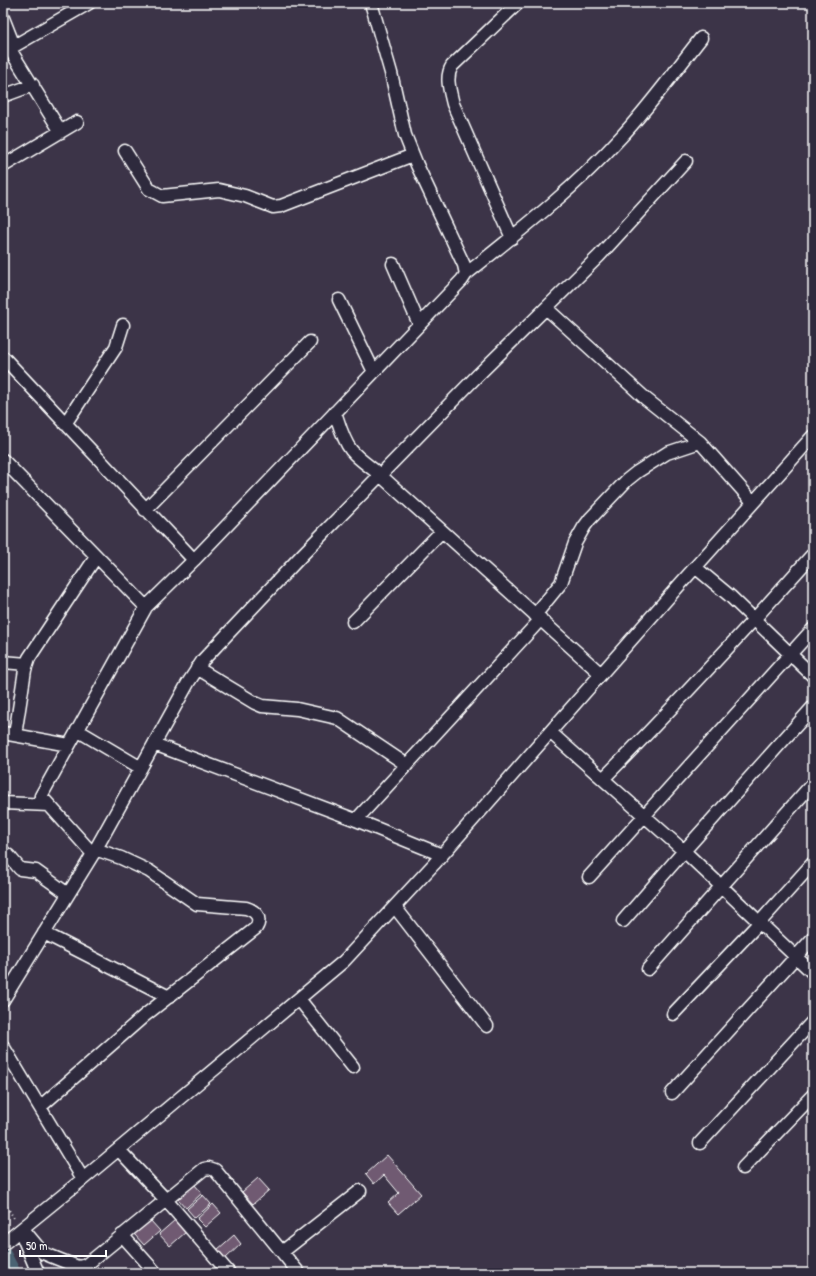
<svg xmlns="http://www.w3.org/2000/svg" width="816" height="1276" font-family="'Patrick Hand',sans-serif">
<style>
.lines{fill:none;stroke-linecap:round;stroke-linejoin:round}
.canal{stroke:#4b6473;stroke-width:12}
.building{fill:#6f5a72;stroke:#fff}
.minor-casing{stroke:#fff;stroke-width:15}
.path{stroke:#fff;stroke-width:2;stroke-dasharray:1 3;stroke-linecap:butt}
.minor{stroke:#2f2a3d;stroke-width:12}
</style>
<rect width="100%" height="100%" fill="#3c3448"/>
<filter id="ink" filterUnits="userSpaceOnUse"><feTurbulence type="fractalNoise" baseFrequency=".025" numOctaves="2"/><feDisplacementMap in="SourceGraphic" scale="8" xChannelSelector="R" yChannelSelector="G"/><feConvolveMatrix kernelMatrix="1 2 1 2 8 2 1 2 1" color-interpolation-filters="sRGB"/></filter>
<g filter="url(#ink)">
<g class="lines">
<path class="canal" d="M3,1250L15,1273"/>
</g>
<path class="building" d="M387,1155L421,1194L398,1214L388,1203L399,1193L384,1175L374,1184L366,1174Z
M258,1178L269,1190L253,1204L242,1192Z
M194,1184L202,1193L186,1208L178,1199Z
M203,1195L211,1204L195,1218L187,1209Z
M213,1204L221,1213L205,1227L197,1219Z
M150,1220L160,1231L144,1245L134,1234Z
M175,1220L186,1232L170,1246L159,1234Z
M234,1235L241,1244L225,1259L217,1250Z"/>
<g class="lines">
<defs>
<path id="minor" d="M371,3L391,73L405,135L417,165L464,265L466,274
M3,18L14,46
M9,48L61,132
M3,51L14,46L89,3
M3,96L33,85
M125,151L149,189L162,196L219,190L245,196L273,207L281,206L413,155
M3,166L77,122
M512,238L453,104C450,91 445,77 452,66L518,3
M393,264L419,324
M339,300L374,372
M546,308L646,399L700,442L753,502
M3,357L194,560
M335,412C339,424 343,440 351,450C359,460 371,467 380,475L601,674
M65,424L116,347L123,325
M3,460L146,607
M145,510L310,342
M695,567L730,596L813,676
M535,615L561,583L575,543L584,527L590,519L627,480L637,472L667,453L700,442
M353,622L442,531
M3,662L27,664
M197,668L255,703L262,706L297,709L337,718L407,765
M77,730L141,768
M550,732L684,851L813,973
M3,733L69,745
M15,735L25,670L29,658L96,557
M154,744L356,820L442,855
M603,779C675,706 745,630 813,554
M3,803L49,805
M356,820L541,619
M3,852L9,856L20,869L36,871L68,894
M93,854L188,683L203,660L303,554L478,375L599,256L686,161
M589,877L813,629
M395,907L487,1026
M623,921L684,851L813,707
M44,933L169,997
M648,969L813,783
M299,999L353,1067
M3,1000L93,854L41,796L146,607L194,560L462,280L466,274C520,231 575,188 621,137C650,106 675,71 701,38
M673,1014L760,922L813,863
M3,1046L83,1179
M672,1093L813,938
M40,1107L144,1016L256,928C262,918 256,911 246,908L197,904L149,871L121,858L95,849
M700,1143L813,1021
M119,1150L166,1200L229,1273
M743,1168L813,1095
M23,1229L43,1253L78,1267L86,1265L204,1169L209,1168L215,1170L299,1273
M22,1235L38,1273
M122,1235L156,1273
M3,1244L83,1179L344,961L434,864L682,582L813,436
M282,1252L360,1191"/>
</defs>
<use href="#minor" class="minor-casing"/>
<path class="path" d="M3,1200L15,1220"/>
<use href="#minor" class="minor"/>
</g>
</g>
<rect width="816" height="1276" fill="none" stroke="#2f2a3d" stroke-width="16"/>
<rect x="8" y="8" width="800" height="1260" fill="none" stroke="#fff" stroke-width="1.5" filter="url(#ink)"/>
<path d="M20 1250v6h86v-6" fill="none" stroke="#ffffff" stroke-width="2"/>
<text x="26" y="1250" font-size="12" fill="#ffffff" stroke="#2f2a3d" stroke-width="3" paint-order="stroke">50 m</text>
</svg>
